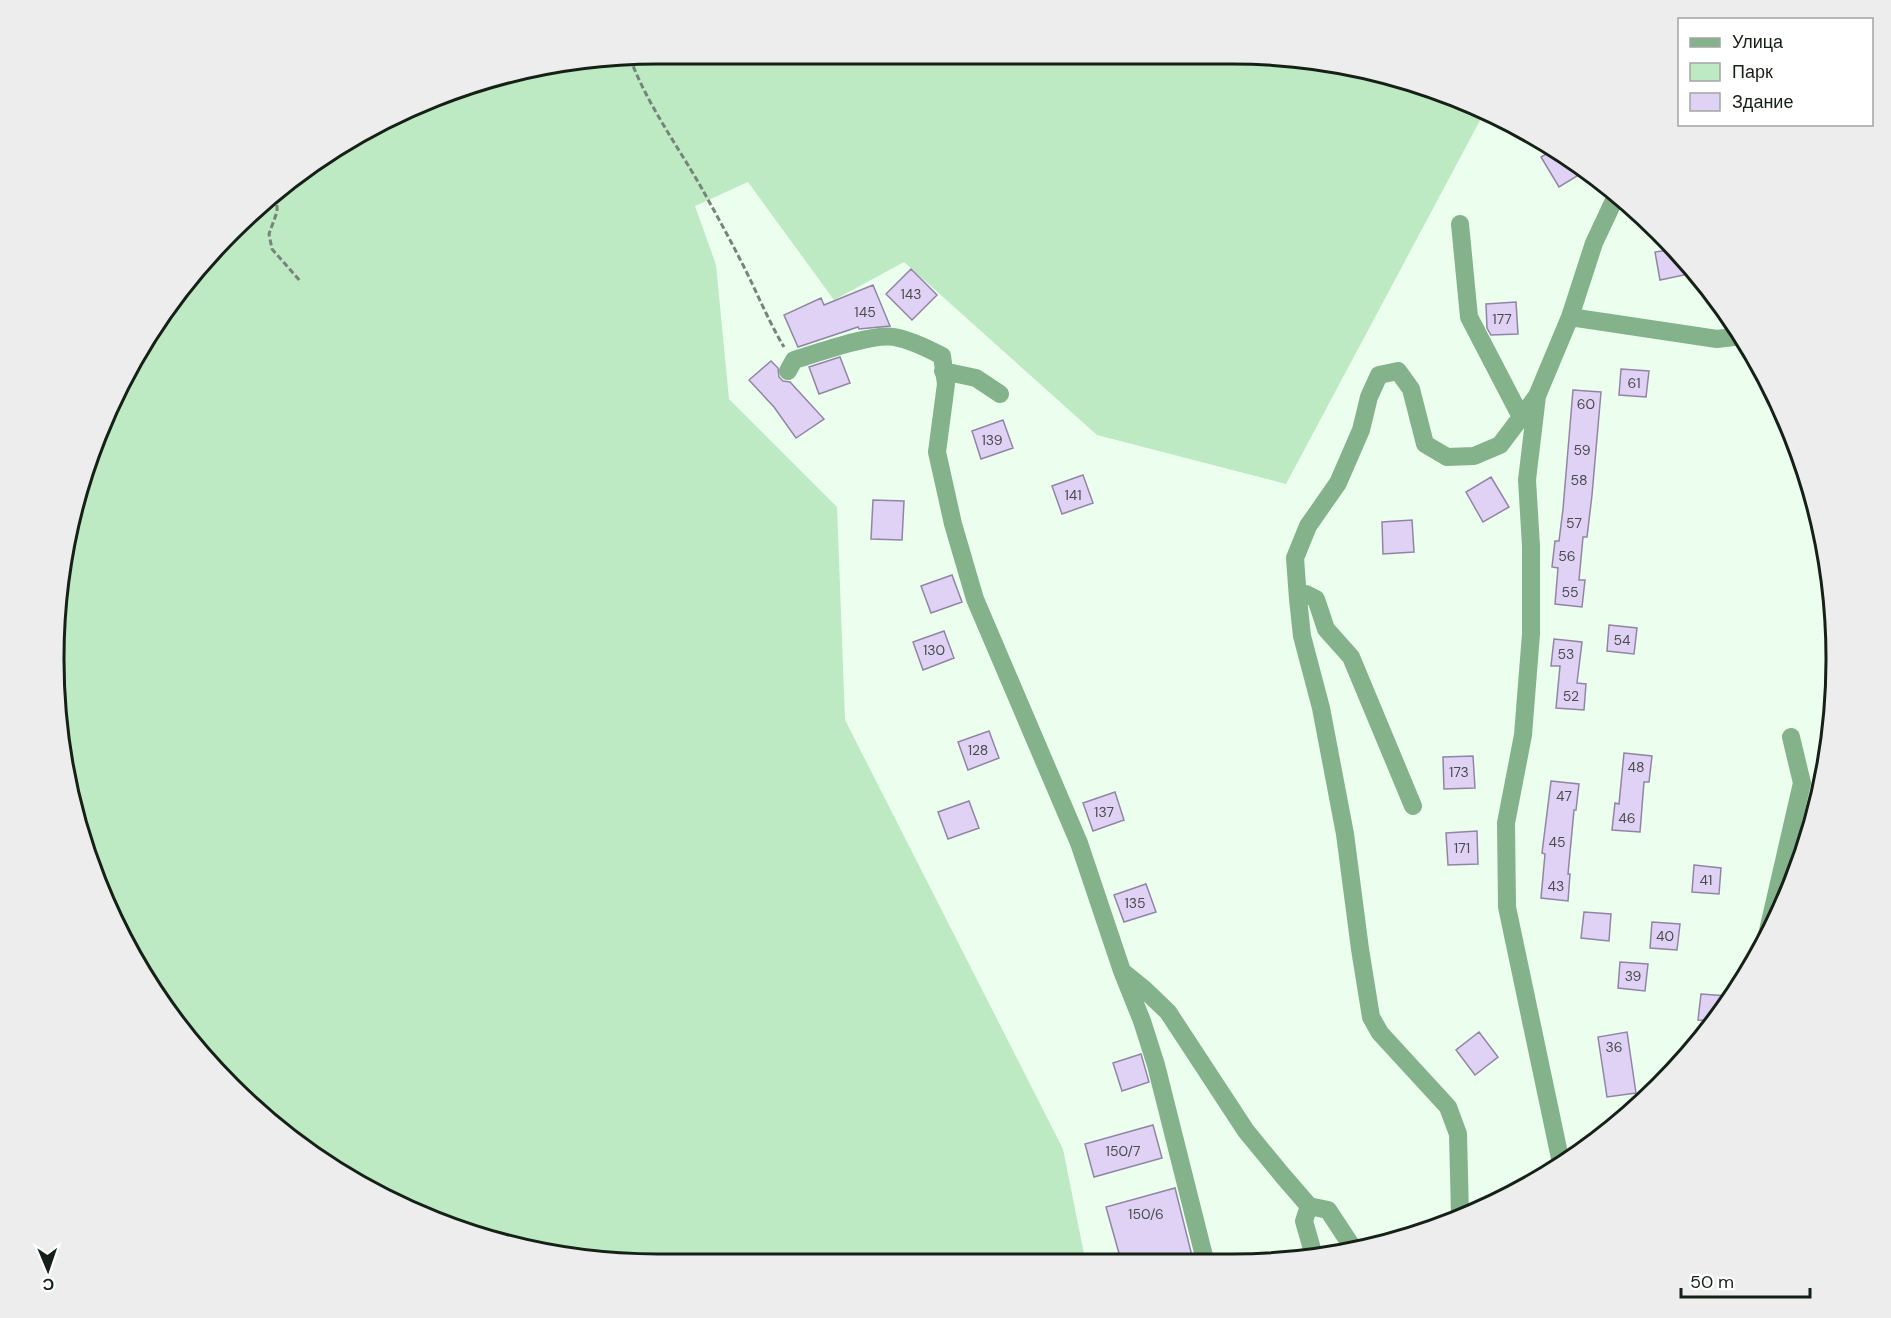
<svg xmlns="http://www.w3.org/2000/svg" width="1891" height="1318" font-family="'DM Sans',sans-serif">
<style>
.green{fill:#bde9c3}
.building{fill:#e0d2f4;stroke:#9285a4;stroke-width:1.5}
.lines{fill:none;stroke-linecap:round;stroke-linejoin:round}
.path{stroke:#778579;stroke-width:3;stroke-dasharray:6 3;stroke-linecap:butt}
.minor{stroke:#84b28b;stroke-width:18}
.labels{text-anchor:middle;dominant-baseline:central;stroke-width:6;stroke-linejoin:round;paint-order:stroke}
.number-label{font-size:14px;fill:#484c4e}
.rim{fill:none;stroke:#152017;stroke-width:3}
</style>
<rect width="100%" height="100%" fill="#ecfeee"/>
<path class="green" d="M659,54H1232L1350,66L1485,111L1286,484L1097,435L904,262L834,300L748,182L695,206L716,265L729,399L837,507L845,720L1063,1149L1086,1264H659L541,1252L427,1218L323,1162L231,1087L156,995L117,927L66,777L54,659L59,580L100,427L135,356L204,260L323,156L427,100L502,75Z"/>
<path class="building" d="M1553,150L1565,157L1587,170L1559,187L1541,157Z
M1674,249L1680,256L1684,275L1660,280L1655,252Z
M911,269L937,295L912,320L886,294Z
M873,285L890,326L859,329L858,327L798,347L784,315L821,298L824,305Z
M1516,302L1518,334L1491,335L1487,328L1486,304Z
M840,357L850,383L819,394L809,367Z
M771,361L778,368L779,377L783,381L790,382L824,419L796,438L774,407L749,380Z
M1621,369L1649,371L1646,397L1619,395Z
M1573,390L1601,392L1592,495L1587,537H1583L1579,580H1585L1582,607L1555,604L1558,568L1552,567L1555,541H1559L1563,509Z
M1003,420L1013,448L981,459L972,431Z
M1083,475L1093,503L1062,514L1052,486Z
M1491,477L1509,507L1483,522L1466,492Z
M873,500L904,501L902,540L871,539Z
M1412,520L1414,552L1383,554L1382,522Z
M952,575L962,602L931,613L921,586Z
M1609,625L1637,628L1634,654L1607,651Z
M944,631L954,658L923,670L913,642Z
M1554,639L1582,642L1577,683L1586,684L1584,710L1556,708L1560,666H1551Z
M989,731L999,758L968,770L958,742Z
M1624,753L1652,756L1649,782H1644L1640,832L1612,830L1615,803L1619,804Z
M1473,756L1475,788L1444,789L1443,757Z
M1551,781L1579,784L1576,810H1574L1568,874H1570L1568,901L1541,898L1545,854L1542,853Z
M1115,792L1124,820L1093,831L1083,803Z
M969,801L979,828L948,839L938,812Z
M1477,831L1478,864L1448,865L1446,833Z
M1694,865L1721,868L1719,894L1692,892Z
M1146,884L1156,912L1124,922L1114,895Z
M1584,912L1611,914L1609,941L1581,938Z
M1652,922L1680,924L1677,950L1650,948Z
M1620,962L1648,964L1645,991L1618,988Z
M1701,994L1728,996L1727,1004L1714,1021L1698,1020Z
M1479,1032L1498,1057L1475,1075L1456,1050Z
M1627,1032L1636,1093L1607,1097L1598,1037Z
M1141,1054L1149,1082L1122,1091L1113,1063Z
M1153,1125L1162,1158L1094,1177L1085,1144Z
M1175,1188L1194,1264H1122L1106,1207Z"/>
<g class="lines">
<path class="path" d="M630,58C647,104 677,145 701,187C716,214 731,241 745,269C758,295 769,322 784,347
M277,196V212L269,234L272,249L301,282
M92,457L171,306"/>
<path class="minor" d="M1460,224L1469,317L1520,415
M1570,317L1717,339L1742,336
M788,371L794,360C817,353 873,333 894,337C911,340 927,348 942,356L946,384L937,452L953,524L975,599L1079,843L1122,971L1142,1021L1156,1065L1206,1264
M943,371L976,378L1000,394
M1298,599L1306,594L1316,599L1326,629L1351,657L1413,806
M1767,935L1802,783L1791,737
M1123,972L1144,989L1168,1012L1246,1131L1283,1176L1309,1206L1328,1210L1355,1251
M1561,1163L1507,907L1506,823L1523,735L1531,634V546L1527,480L1537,396L1570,317L1594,243L1617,194
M1309,1206L1304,1221L1314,1256
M1460,1215L1458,1134L1448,1107L1380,1033L1371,1017L1360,949L1345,834L1321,708L1302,636L1298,599L1295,558L1308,526L1338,483L1361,430L1369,397L1379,375L1398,371L1411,389L1425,444L1447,457L1474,456L1500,445L1537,396"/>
</g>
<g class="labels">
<g class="number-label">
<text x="911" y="294">143</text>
<text x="865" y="312">145</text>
<text x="1502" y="319">177</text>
<text x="1634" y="383">61</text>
<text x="1586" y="404">60</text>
<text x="992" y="440">139</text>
<text x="1582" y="450">59</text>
<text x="1579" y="480">58</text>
<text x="1073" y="495">141</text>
<text x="1574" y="523">57</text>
<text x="1567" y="556">56</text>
<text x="1570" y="592">55</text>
<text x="1622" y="640">54</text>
<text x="934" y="650">130</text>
<text x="1566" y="654">53</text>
<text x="1571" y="696">52</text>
<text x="978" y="750">128</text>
<text x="1636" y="767">48</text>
<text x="1459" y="772">173</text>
<text x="1564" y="796">47</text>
<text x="1104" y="812">137</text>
<text x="1627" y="818">46</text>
<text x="1557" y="842">45</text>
<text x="1462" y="848">171</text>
<text x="1706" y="880">41</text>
<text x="1556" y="886">43</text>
<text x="1135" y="903">135</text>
<text x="1665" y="936">40</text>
<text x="1633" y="976">39</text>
<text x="1614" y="1047">36</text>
<text x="1123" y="1151">150/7</text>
<text x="1146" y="1214">150/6</text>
</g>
</g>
<path d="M0 0H1891V1318H0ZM658 64H1232A594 594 0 0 1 1826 658V660A594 594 0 0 1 1232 1254H658A594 594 0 0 1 64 660V658A594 594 0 0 1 658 64Z" fill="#ecedec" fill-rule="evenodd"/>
<path class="rim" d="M658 64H1232A594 594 0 0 1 1826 658V660A594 594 0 0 1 1232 1254H658A594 594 0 0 1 64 660V658A594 594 0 0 1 658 64Z"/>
<rect x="1678" y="18" width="195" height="108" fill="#ffffff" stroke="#a1a6a2" stroke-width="1.5"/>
<rect x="1690" y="38" width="30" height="9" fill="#84b28b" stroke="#a1a6a2" stroke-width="1.5"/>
<text x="1732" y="48" font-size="18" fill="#152017">Улица</text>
<rect x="1690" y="63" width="30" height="18" fill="#bde9c3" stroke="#a1a6a2" stroke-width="1.5"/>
<text x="1732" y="78" font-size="18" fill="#152017">Парк</text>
<rect x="1690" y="93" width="30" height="18" fill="#e0d2f4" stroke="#a1a6a2" stroke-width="1.5"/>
<text x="1732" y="108" font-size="18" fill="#152017">Здание</text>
<g transform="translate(48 1270) rotate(178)" stroke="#ffffff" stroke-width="4.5" paint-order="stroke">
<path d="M0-4.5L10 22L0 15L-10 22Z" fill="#152017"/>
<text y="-9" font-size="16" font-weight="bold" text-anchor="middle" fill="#152017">С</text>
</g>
<path d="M1681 1288v9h129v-9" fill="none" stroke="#152017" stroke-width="3"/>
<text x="1690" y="1288" font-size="18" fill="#152017" stroke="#ffffff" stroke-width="4.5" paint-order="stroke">50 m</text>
</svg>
